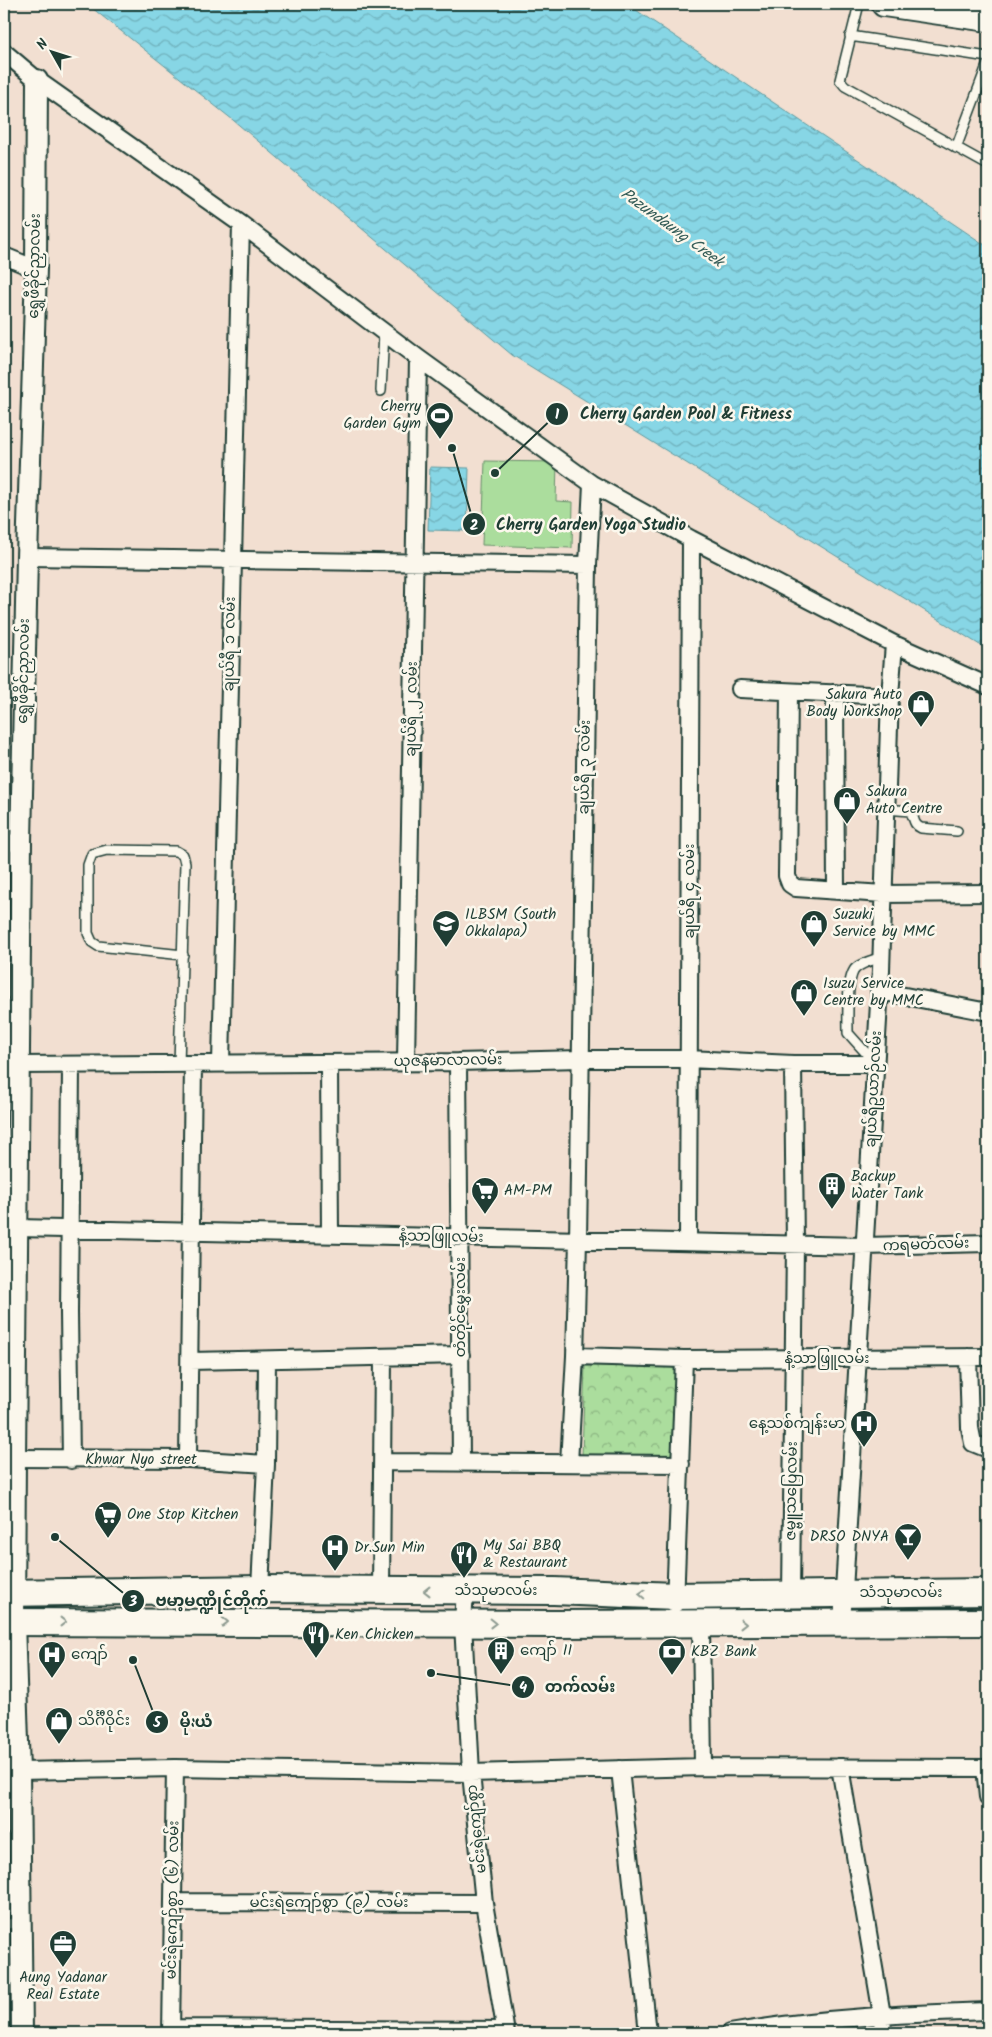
<svg xmlns="http://www.w3.org/2000/svg" width="992" height="2037" font-family="Kalam,'Noto Sans Myanmar',sans-serif">
<style>
.park{fill:url(#park-crowns);stroke:#658d68}
.pitch{fill:#abdd9d;stroke:#658d68}
.water{fill:url(#water-waves);stroke:#5d999e}
.lines{fill:none;stroke-linecap:round;stroke-linejoin:round}
.service-casing{stroke:#1f3d34;stroke-width:12}
.minor-casing{stroke:#1f3d34;stroke-width:20}
.tertiary-casing{stroke:#1f3d34;stroke-width:24}
.secondary-casing{stroke:#1f3d34;stroke-width:28}
.primary-casing{stroke:#1f3d34;stroke-width:30}
.service{stroke:#fbf7ec;stroke-width:9}
.minor{stroke:#fbf7ec;stroke-width:16}
.tertiary{stroke:#fbf7ec;stroke-width:20}
.secondary{stroke:#fbf7ec;stroke-width:24}
.primary{stroke:#fbf7ec;stroke-width:26}
.oneway{stroke:#8d9a90}
.labels{text-anchor:middle;dominant-baseline:central;stroke-width:5;stroke-linejoin:round;paint-order:stroke}
.street-label{font-size:15px;fill:#1f3d34;stroke:#fbf7ec}
.poi-label{font-size:15px;fill:#1f3d34;stroke:#fbf7ec;text-anchor:start}
.water-label{font-size:16px;font-style:italic;fill:#345c57;stroke:#fbf7ec}
.leader{fill:none;stroke:#1f3d34;stroke-width:2}
.callout-dot{fill:#1f3d34;stroke:#fbf7ec;stroke-width:2}
.mark-label{font-size:15px;text-anchor:middle;font-weight:bold;fill:#fff}
.callout-label{font-size:16px;text-anchor:middle;font-weight:bold;fill:#1f3d34;stroke:#fbf7ec;stroke-width:5;stroke-linejoin:round;paint-order:stroke}
</style>
<defs>
<pattern id="park-crowns" width="20" height="18" patternUnits="userSpaceOnUse" patternTransform="scale(1.25)"><rect width="20" height="18" fill="#abdd9d"/><path d="M2 6a3 3 0 1 1 6 0M12 15a3 3 0 1 1 6 0" fill="none" stroke="#8bb481"/></pattern>
<pattern id="water-waves" width="16" height="10" patternUnits="userSpaceOnUse" patternTransform="scale(1.25)"><rect width="16" height="10" fill="#87d6e5"/><path d="M0 5q4-4 8 0t8 0" fill="none" stroke="#6eafba"/></pattern>
</defs>
<rect width="100%" height="100%" fill="#f2dfd1"/>
<filter id="ink" filterUnits="userSpaceOnUse"><feTurbulence type="fractalNoise" baseFrequency=".02" numOctaves="2"/><feDisplacementMap in="SourceGraphic" scale="10" xChannelSelector="R" yChannelSelector="G"/><feConvolveMatrix kernelMatrix="1 2 1 2 8 2 1 2 1" color-interpolation-filters="sRGB"/></filter>
<g filter="url(#ink)">
<path class="park" d="M585,1365L676,1367L673,1457L582,1455Z"/>
<path class="pitch" d="M485,461L557,462L556,501L573,502L572,548L482,545Z"/>
<path class="water" d="M87,4H627L988,247V650L512,355L233,120Z
M430,467L469,468L467,531L428,530Z"/>
<g class="lines">
<defs>
<path id="service" d="M859,4L840,80L845,86L988,165
M850,36L988,57
M956,148L988,63
M381,391L384,332
M886,809L910,811C915,817 912,824 921,828L957,831
M179,1064L185,863L183,855L176,851L107,850L92,854L88,865V933L92,942L98,946L183,955
M876,1064L848,1033C848,1020 846,976 856,968C863,962 874,960 882,957
M4,1924L21,1923"/>
<path id="minor" d="M4,52L37,80L241,224L418,358L592,484L691,539L894,644L988,686
M4,256L36,269
M27,557L588,565
M740,689L890,696
M789,692L787,876L790,884L796,888L883,894L988,893
M835,693L836,891
M4,843L21,842
M879,991L988,1012
M406,1061L418,358
M458,1062L461,1462
M221,1063L241,224
M329,1063L330,1235
M19,1065L458,1062L580,1059H689L793,1064H876
M71,1066L69,1313L71,1460
M17,1228L864,1246L988,1243
M688,1242L691,539
M575,1356L684,1359L988,1357
M968,1357L970,1428L973,1443L988,1449
M190,1361L461,1355
M15,1458L188,1459L266,1464
M188,1459L193,1064
M384,1462L681,1464
M569,1463L575,1356L578,1240L588,565L592,484
M260,1589L266,1464L267,1360
M465,1590L463,1623L471,1773L484,1903L506,2033
M381,1591L383,1357
M791,1594L795,1245L793,1064
M675,1604L684,1359
M701,1624L703,1767
M842,1624L881,970L890,696L894,644
M840,1767L882,2015L883,2033
M985,1768L988,1797
M620,1769L648,2033
M19,1771L175,1768L471,1773L703,1767L988,1768
M173,1902L484,1903
M171,2028L505,2030
M171,2033L175,1768
M730,2033C815,2018 902,2014 988,2011"/>
<path id="tertiary" d="M22,2033L19,1771L14,1622L15,1458L21,842L27,557L36,269L37,80"/>
<path id="secondary" d="M884,4L988,19"/>
<path id="primary" d="M4,1593L260,1589L554,1591L675,1596L988,1592
M4,1622L555,1624L988,1622"/>
</defs>
<use href="#service" class="service-casing"/>
<use href="#minor" class="minor-casing"/>
<use href="#tertiary" class="tertiary-casing"/>
<use href="#secondary" class="secondary-casing"/>
<use href="#primary" class="primary-casing"/>
<use href="#service" class="service"/>
<use href="#minor" class="minor"/>
<use href="#tertiary" class="tertiary"/>
<use href="#secondary" class="secondary"/>
<use href="#primary" class="primary"/>
</g>
<defs><path id="oneway-chevron" d="M-2-3.5L2.5 0L-2 3.5" fill="none" stroke-width="1.6" stroke-linecap="round" stroke-linejoin="round" transform="scale(1.25)"/></defs>
<g class="oneway">
<use href="#oneway-chevron" transform="translate(427 1591) rotate(180)"/>
<use href="#oneway-chevron" transform="translate(642 1594) rotate(-178)"/>
<use href="#oneway-chevron" transform="translate(63 1622)"/>
<use href="#oneway-chevron" transform="translate(225 1622)"/>
<use href="#oneway-chevron" transform="translate(493 1623) rotate(1)"/>
<use href="#oneway-chevron" transform="translate(743 1624)"/>
</g>
</g>
<defs>
<symbol id="stadium-pin" viewBox="-11 -11 22 30"><path d="M0 17L-7.5 6A9.5 9.5 0 1 1 7.5 6Z" fill="#1f3d34" stroke="#fbf7ec"/><path d="M0-5a6.5 5 0 1 0 0 10a6.5 5 0 1 0 0-10ZM-3.5-1.8h7v3.6h-7Z" fill="#fff"/></symbol>
<symbol id="shop-pin" viewBox="-11 -11 22 30"><path d="M0 17L-7.5 6A9.5 9.5 0 1 1 7.5 6Z" fill="#1f3d34" stroke="#fbf7ec"/><path d="M-5-2.5h2.3a2.7 3.5 0 0 1 5.4 0H5L5.5 6h-11ZM-1.5-2.5h3a1.5 2.3 0 0 0-3 0Z" fill="#fff"/></symbol>
<symbol id="school-pin" viewBox="-11 -11 22 30"><path d="M0 17L-7.5 6A9.5 9.5 0 1 1 7.5 6Z" fill="#1f3d34" stroke="#fbf7ec"/><path d="M0-5L7-2L0 1L-7-2ZM-4 1L0 2.5L4 1V4Q0 6-4 4Z" fill="#fff"/></symbol>
<symbol id="building-pin" viewBox="-11 -11 22 30"><path d="M0 17L-7.5 6A9.5 9.5 0 1 1 7.5 6Z" fill="#1f3d34" stroke="#fbf7ec"/><path d="M-4-6H4V6H1V3H-1V6H-4ZM-2.5-4.3h1.7v1.8h-1.7ZM.8-4.3h1.7v1.8H.8ZM-2.5-1h1.7V.8h-1.7ZM.8-1h1.7V.8H.8Z" fill="#fff"/></symbol>
<symbol id="supermarket-pin" viewBox="-11 -11 22 30"><path d="M0 17L-7.5 6A9.5 9.5 0 1 1 7.5 6Z" fill="#1f3d34" stroke="#fbf7ec"/><path d="M-6-5.5h2.5l.6 2H6L4.5 2H-2.5L-4.4-4H-6ZM-1.5 3.2a1.3 1.3 0 1 0 .1 0ZM3 3.2a1.3 1.3 0 1 0 .1 0Z" fill="#fff"/></symbol>
<symbol id="hospital-pin" viewBox="-11 -11 22 30"><path d="M0 17L-7.5 6A9.5 9.5 0 1 1 7.5 6Z" fill="#1f3d34" stroke="#fbf7ec"/><path d="M-5-5h3v3.5h4V-5h3V5h-3V1.5h-4V5h-3Z" fill="#fff"/></symbol>
<symbol id="bar-pin" viewBox="-11 -11 22 30"><path d="M0 17L-7.5 6A9.5 9.5 0 1 1 7.5 6Z" fill="#1f3d34" stroke="#fbf7ec"/><path d="M-6-5H6L.8 .8V4.5H3.5V6h-7V4.5H-.8V.8Z" fill="#fff"/></symbol>
<symbol id="restaurant-pin" viewBox="-11 -11 22 30"><path d="M0 17L-7.5 6A9.5 9.5 0 1 1 7.5 6Z" fill="#1f3d34" stroke="#fbf7ec"/><path d="M-5-6h1v4h1v-4h1v4h1v-4h1v5L-1.5 .5V6h-2V.5L-5-1ZM5-6V6H3V1.5H1.5Q1.5-4 5-6Z" fill="#fff"/></symbol>
<symbol id="bank-pin" viewBox="-11 -11 22 30"><path d="M0 17L-7.5 6A9.5 9.5 0 1 1 7.5 6Z" fill="#1f3d34" stroke="#fbf7ec"/><path d="M-6-4H6V4H-6ZM0-2.3a2.3 2.3 0 1 0 0 4.6a2.3 2.3 0 1 0 0-4.6Z" fill="#fff"/></symbol>
<symbol id="office-pin" viewBox="-11 -11 22 30"><path d="M0 17L-7.5 6A9.5 9.5 0 1 1 7.5 6Z" fill="#1f3d34" stroke="#fbf7ec"/><path d="M-6-3h4V-5.5h4V-3h4V5H-6ZM-1-4.5V-3h2v-1.5ZM-6 0V1H6V0Z" fill="#fff"/></symbol>
</defs>
<g fill-rule="evenodd">
<use href="#stadium-pin" x="424" y="400" width="32" height="43"/>
<use href="#shop-pin" x="905" y="688" width="32" height="43"/>
<use href="#shop-pin" x="831" y="785" width="32" height="43"/>
<use href="#school-pin" x="430" y="908" width="32" height="43"/>
<use href="#shop-pin" x="798" y="908" width="32" height="43"/>
<use href="#shop-pin" x="788" y="977" width="32" height="43"/>
<use href="#building-pin" x="816" y="1170" width="32" height="43"/>
<use href="#supermarket-pin" x="469" y="1175" width="32" height="43"/>
<use href="#hospital-pin" x="848" y="1408" width="32" height="43"/>
<use href="#supermarket-pin" x="92" y="1499" width="32" height="43"/>
<use href="#bar-pin" x="892" y="1521" width="32" height="43"/>
<use href="#hospital-pin" x="319" y="1532" width="32" height="43"/>
<use href="#restaurant-pin" x="448" y="1539" width="32" height="43"/>
<use href="#restaurant-pin" x="300" y="1619" width="32" height="43"/>
<use href="#building-pin" x="485" y="1635" width="32" height="43"/>
<use href="#bank-pin" x="656" y="1636" width="32" height="43"/>
<use href="#hospital-pin" x="36" y="1639" width="32" height="43"/>
<use href="#shop-pin" x="43" y="1705" width="32" height="43"/>
<use href="#office-pin" x="47" y="1928" width="32" height="43"/>
</g>
<g class="labels">
<g class="street-label">
<text transform="translate(35 266) rotate(-89)">ရွှေဖီခိုင်ညှာလမ်း</text>
<text transform="translate(230 644) rotate(-89)">ချယ်ရီ ၁ လမ်း</text>
<text transform="translate(24 671) rotate(-89)">ရွှေဖီခိုင်ညှာလမ်း</text>
<text transform="translate(412 709) rotate(-89)">ချယ်ရီ ၂ လမ်း</text>
<text transform="translate(585 767) rotate(-89)">ချယ်ရီ ၃ လမ်း</text>
<text transform="translate(690 891) rotate(-90)">ချယ်ရီ ၄ လမ်း</text>
<text transform="translate(448 1061) rotate(-1)">ယုဇနမာလာလမ်း</text>
<text transform="translate(874 1089) rotate(-87)">ချယ်ရီဥယာဉ်လမ်း</text>
<text transform="translate(441 1237) rotate(1)">နံ့သာဖြူလမ်း</text>
<text transform="translate(926 1245) rotate(-2)">ကရမတ်လမ်း</text>
<text transform="translate(461 1307) rotate(-90)">တံတိုင်မွှေးလမ်း</text>
<text x="827" y="1359">နံ့သာဖြူလမ်း</text>
<text x="141" y="1460">Khwar Nyo street</text>
<text transform="translate(792 1491) rotate(-89)">ဇမ္ဗူသပြေလမ်း</text>
<text x="496" y="1591">သံသုမာလမ်း</text>
<text x="901" y="1593">သံသုမာလမ်း</text>
<text transform="translate(477 1829) rotate(-96)">မင်းရဲကျော်စွာ</text>
<text transform="translate(173 1900) rotate(-89)">မင်းရဲကျော်စွာ (၆) လမ်း</text>
<text x="329" y="1903">မင်းရဲကျော်စွာ (၉) လမ်း</text>
</g>
<g class="poi-label">
<text x="421" y="407" text-anchor="end">Cherry<tspan x="421" dy="17">Garden Gym</tspan></text>
<text x="902" y="695" text-anchor="end">Sakura Auto<tspan x="902" dy="17">Body Workshop</tspan></text>
<text x="866" y="792">Sakura<tspan x="866" dy="17">Auto Centre</tspan></text>
<text x="465" y="915">ILBSM (South<tspan x="465" dy="17">Okkalapa)</tspan></text>
<text x="833" y="915">Suzuki<tspan x="833" dy="17">Service by MMC</tspan></text>
<text x="823" y="984">Isuzu Service<tspan x="823" dy="17">Centre by MMC</tspan></text>
<text x="851" y="1177">Backup<tspan x="851" dy="17">Water Tank</tspan></text>
<text x="504" y="1191">AM-PM</text>
<text x="845" y="1424" text-anchor="end">နေ့သစ်ကျန်းမာ</text>
<text x="127" y="1515">One Stop Kitchen</text>
<text x="889" y="1537" text-anchor="end">DRSO DNYA</text>
<text x="483" y="1546">My Sai BBQ<tspan x="483" dy="17">&amp; Restaurant</tspan></text>
<text x="354" y="1548">Dr.Sun Min</text>
<text x="335" y="1635">Ken Chicken</text>
<text x="520" y="1651">ကျော် II</text>
<text x="691" y="1652">KBZ Bank</text>
<text x="71" y="1655">ကျော်</text>
<text x="78" y="1721">သိင်္ဂီဝိုင်း</text>
<text x="63" y="1978" text-anchor="middle">Aung Yadanar<tspan x="63" dy="17">Real Estate</tspan></text>
</g>
<g class="water-label">
<text transform="translate(672 228) rotate(36)">Pazundaung Creek</text>
</g>
</g>
<path class="leader" d="M495 473L557 414M452 448L474 524M55 1537L133 1601M431 1673L523 1687M133 1660L157 1722"/>
<g class="callout-dot">
<circle cx="495" cy="473" r="5"/>
<circle cx="452" cy="448" r="5"/>
<circle cx="55" cy="1537" r="5"/>
<circle cx="431" cy="1673" r="5"/>
<circle cx="133" cy="1660" r="5"/>
<circle cx="557" cy="414" r="12"/>
<circle cx="474" cy="524" r="12"/>
<circle cx="133" cy="1601" r="12"/>
<circle cx="523" cy="1687" r="12"/>
<circle cx="157" cy="1722" r="12"/>
</g>
<g class="mark-label">
<text x="557" y="419">1</text>
<text x="474" y="530">2</text>
<text x="133" y="1606">3</text>
<text x="523" y="1692">4</text>
<text x="157" y="1727">5</text>
</g>
<g class="callout-label">
<text x="686" y="419">Cherry Garden Pool &amp; Fitness</text>
<text x="591" y="530">Cherry Garden Yoga Studio</text>
<text x="212" y="1606">ဗမာ့မဏ္ဍိုင်တိုက်</text>
<text x="580" y="1692">တက်လမ်း</text>
<text x="196" y="1727">မို:ယံ</text>
</g>
<rect width="992" height="2037" fill="none" stroke="#fbf7ec" stroke-width="20"/>
<rect x="10" y="10" width="972" height="2017" fill="none" stroke="#1f3d34" stroke-width="2" filter="url(#ink)"/>
<g transform="translate(52 52) rotate(309)" stroke="#fbf7ec" stroke-width="4" paint-order="stroke">
<path d="M0-4L9 19L0 12L-9 19Z" fill="#1f3d34"/>
<text y="-8" font-size="14" font-weight="bold" text-anchor="middle" fill="#1f3d34">N</text>
</g>
</svg>
